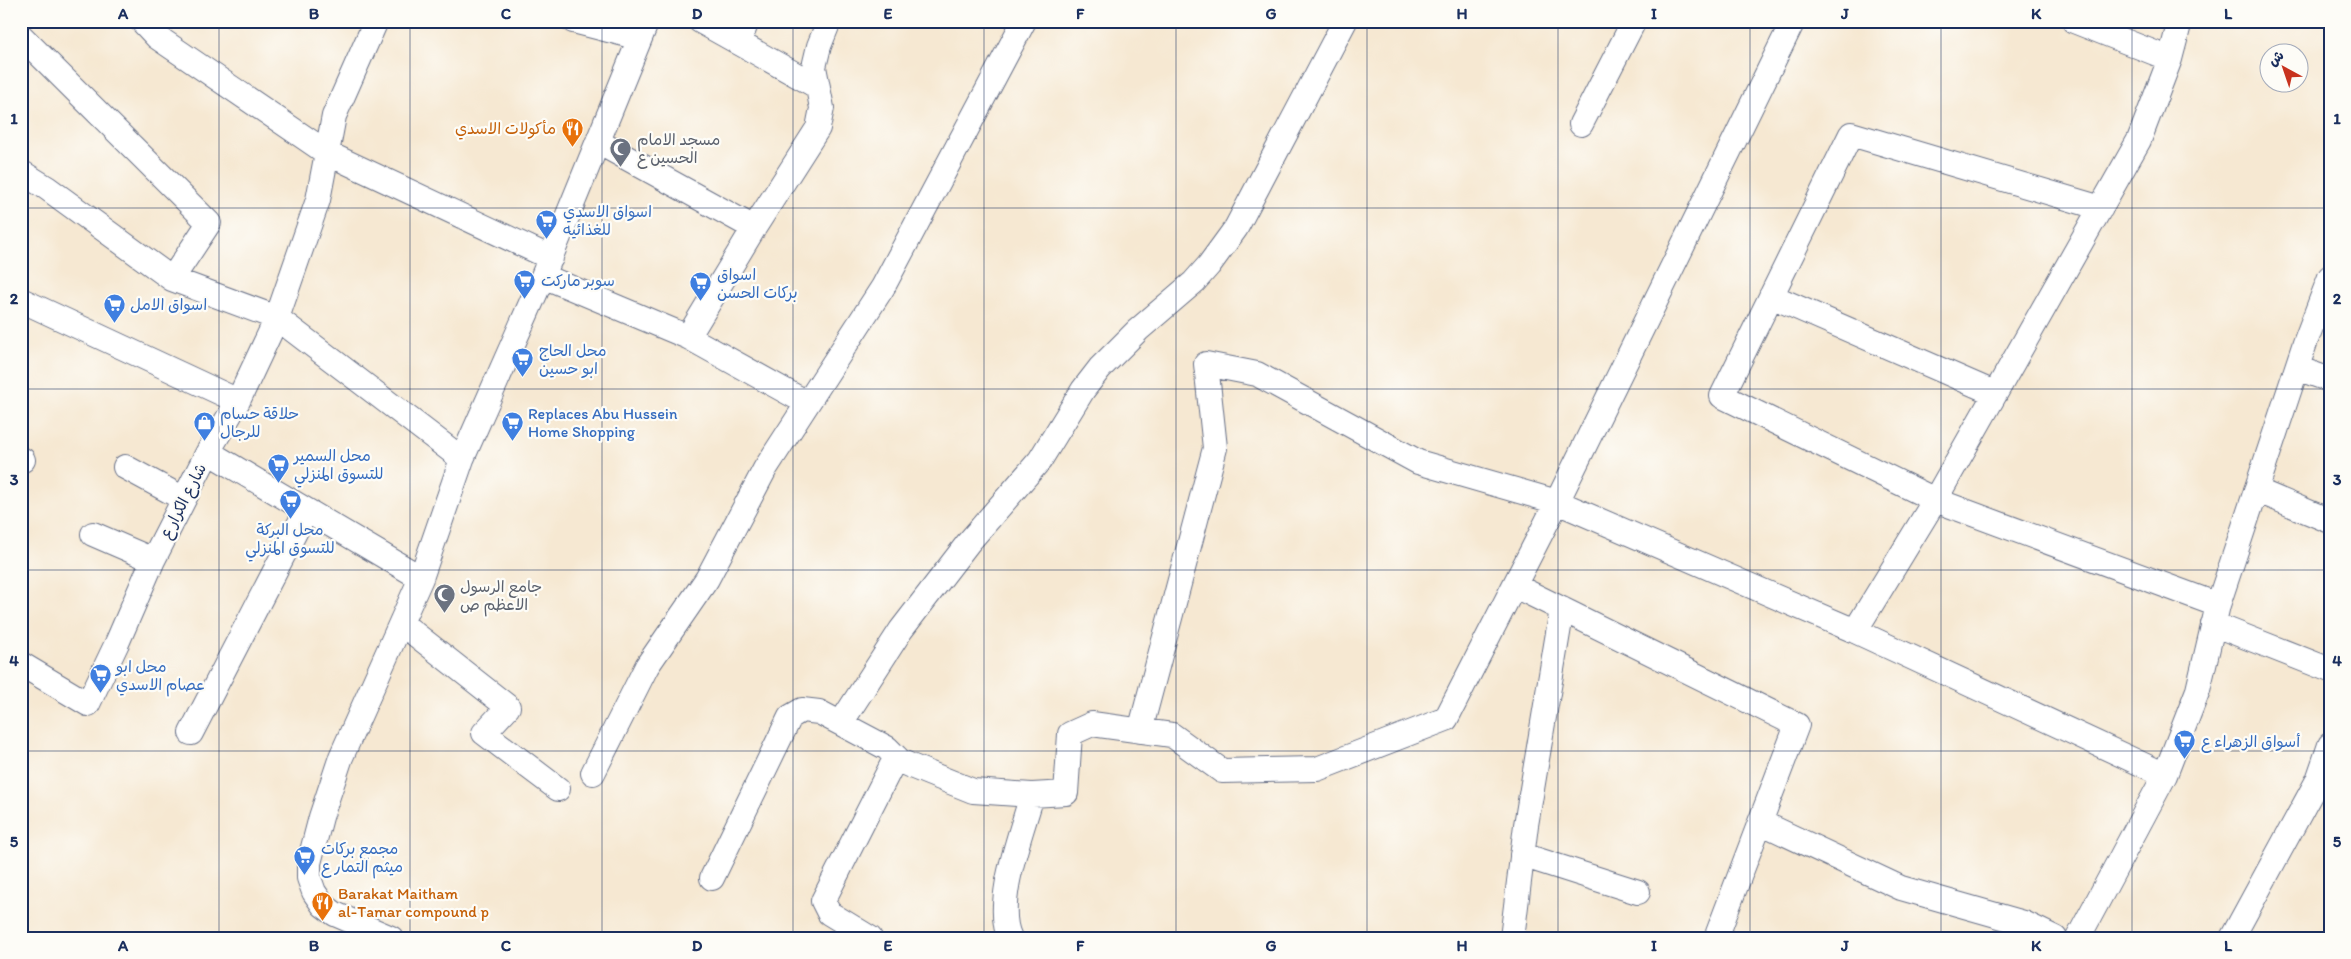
<svg xmlns="http://www.w3.org/2000/svg" width="2351" height="959" font-family="Itim,'Playpen Sans Arabic',sans-serif">
<style>
.lines{fill:none;stroke-linecap:round;stroke-linejoin:round}
.minor-casing{stroke:#687087;stroke-width:26}
.minor{stroke:#fff;stroke-width:24}
.grid{fill:none;stroke:#1b2f5e;stroke-width:1;stroke-opacity:0.55}
.labels{text-anchor:middle;dominant-baseline:central;stroke-width:4.5;stroke-linejoin:round;paint-order:stroke}
.food-label{font-size:16px;fill:#c56008;stroke:#fdfcf7;text-anchor:end}
.worship-label{font-size:16px;fill:#5b616d;stroke:#fdfcf7;text-anchor:start}
.shop-label{font-size:16px;fill:#366cbe;stroke:#fdfcf7;text-anchor:start}
.street-label{font-size:16px;fill:#1b2f5e;stroke:#fdfcf7}
.neatline{fill:none;stroke:#1b2f5e;stroke-width:2}
.grid-label{font-size:16px;text-anchor:middle;font-weight:bold;fill:#1b2f5e}
</style>
<rect width="100%" height="100%" fill="#fdfcf7"/>
<filter id="ink" filterUnits="userSpaceOnUse"><feTurbulence type="fractalNoise" baseFrequency=".02" numOctaves="2"/><feDisplacementMap in="SourceGraphic" scale="10" xChannelSelector="R" yChannelSelector="G"/><feConvolveMatrix kernelMatrix="1 2 1 2 8 2 1 2 1" color-interpolation-filters="sRGB"/></filter>
<filter id="wash" filterUnits="userSpaceOnUse"><feTurbulence type="fractalNoise" baseFrequency=".0096" numOctaves="4" result="noise"/><feDisplacementMap in="SourceGraphic" scale="20" xChannelSelector="R" yChannelSelector="G"/><feGaussianBlur stdDeviation="1.12" result="paint"/><feColorMatrix in="noise" values="0 0 0 0 0 0 0 0 0 0 0 0 0 0 0 0 0 1.4 0 .05"/><feComposite in="paint" operator="in"/></filter>
<g filter="url(#wash)">
<rect width="100%" height="100%" fill="#f6e8d2"/>
</g>
<g filter="url(#ink)">
<g class="lines">
<defs>
<path id="minor" d="M142,21L157,37L327,153L551,258
M573,21L639,38
M700,21L818,87
M1793,21L1557,502L1855,631L2165,775L2198,690L2218,605L2305,343L2330,277
M2074,21L2170,59
M21,36L209,223L172,279
M739,42L747,21
M1581,124L1634,21
M598,142L754,228
M21,172L47,188L172,279L277,318L462,459
M2101,208L1851,134L1722,396L1935,500L2218,605
M543,276L688,337L807,403
M1771,296L1994,393
M21,300L238,401
M688,337L754,228L818,128L822,108L814,67L819,46L829,21
M2297,368L2330,380
M208,452L238,401L277,318L318,200L334,116L376,21
M21,459L23,460
M125,467L184,499
M2256,490L2330,521
M93,534L153,560
M1515,586L1797,725L1716,938
M401,623L508,707L484,733L558,789
M2213,624L2330,670
M1855,631L1935,500L2139,140L2170,59L2180,21
M21,664L88,704L117,643L153,560L208,452L421,578
M841,723L901,630L968,543L1040,460L1083,390L1100,368L1138,330L1194,282L1209,265L1236,228L1345,21
M191,733L306,511
M2330,745L2318,780L2330,787
M593,773L647,666L707,579L765,469L883,287L1024,21
M1760,822L1901,888L2024,923L2055,938
M1522,855L1638,892
M712,878L790,717L802,710L819,712L887,748L900,761L911,766L973,791L1032,795L1066,793L1070,734L1092,724L1172,735L1222,771L1317,769L1446,719L1557,502L1418,462L1257,374L1206,364L1215,448L1140,731
M391,938L335,914L323,905L314,892L309,878V863L321,817L341,757L421,578L462,459L543,276L647,21
M870,938L829,913L823,901L896,757
M1010,938C993,903 1022,832 1032,795
M1512,938L1526,825L1562,609
M2078,938L2165,775
M2232,938L2318,780"/>
</defs>
<use href="#minor" class="minor-casing"/>
<use href="#minor" class="minor"/>
</g>
</g>
<path class="grid" d="M219,21V938M410,21V938M602,21V938M793,21V938M984,21V938M1176,21V938M1367,21V938M1558,21V938M1750,21V938M1941,21V938M2132,21V938M21,208H2330M21,389H2330M21,570H2330M21,751H2330"/>
<defs>
<symbol id="restaurant-pin" viewBox="-11 -11 22 30"><path d="M0 17L-7.5 6A9.5 9.5 0 1 1 7.5 6Z" fill="#e8710a" stroke="#fdfcf7"/><path d="M-5-6h1v4h1v-4h1v4h1v-4h1v5L-1.5 .5V6h-2V.5L-5-1ZM5-6V6H3V1.5H1.5Q1.5-4 5-6Z" fill="#fff"/></symbol>
<symbol id="mosque-pin" viewBox="-11 -11 22 30"><path d="M0 17L-7.5 6A9.5 9.5 0 1 1 7.5 6Z" fill="#6b7280" stroke="#fdfcf7"/><path d="M3.5-4.9A6 6 0 1 0 3.5 4.9A5 5 0 1 1 3.5-4.9Z" fill="#fff"/></symbol>
<symbol id="supermarket-pin" viewBox="-11 -11 22 30"><path d="M0 17L-7.5 6A9.5 9.5 0 1 1 7.5 6Z" fill="#3f7fe0" stroke="#fdfcf7"/><path d="M-6-5.5h2.5l.6 2H6L4.5 2H-2.5L-4.4-4H-6ZM-1.5 3.2a1.3 1.3 0 1 0 .1 0ZM3 3.2a1.3 1.3 0 1 0 .1 0Z" fill="#fff"/></symbol>
<symbol id="shop-pin" viewBox="-11 -11 22 30"><path d="M0 17L-7.5 6A9.5 9.5 0 1 1 7.5 6Z" fill="#3f7fe0" stroke="#fdfcf7"/><path d="M-5-2.5h2.3a2.7 3.5 0 0 1 5.4 0H5L5.5 6h-11ZM-1.5-2.5h3a1.5 2.3 0 0 0-3 0Z" fill="#fff"/></symbol>
</defs>
<g fill-rule="evenodd">
<use href="#restaurant-pin" x="560" y="116" width="25" height="34"/>
<use href="#mosque-pin" x="608" y="136" width="25" height="34"/>
<use href="#supermarket-pin" x="534" y="208" width="25" height="34"/>
<use href="#supermarket-pin" x="512" y="268" width="25" height="34"/>
<use href="#supermarket-pin" x="688" y="270" width="25" height="34"/>
<use href="#supermarket-pin" x="102" y="292" width="25" height="34"/>
<use href="#supermarket-pin" x="510" y="346" width="25" height="34"/>
<use href="#shop-pin" x="192" y="410" width="25" height="34"/>
<use href="#supermarket-pin" x="500" y="410" width="25" height="34"/>
<use href="#supermarket-pin" x="266" y="452" width="25" height="34"/>
<use href="#supermarket-pin" x="278" y="488" width="25" height="34"/>
<use href="#mosque-pin" x="432" y="582" width="25" height="34"/>
<use href="#supermarket-pin" x="88" y="662" width="25" height="34"/>
<use href="#supermarket-pin" x="2172" y="728" width="25" height="34"/>
<use href="#supermarket-pin" x="292" y="844" width="25" height="34"/>
<use href="#restaurant-pin" x="310" y="890" width="25" height="34"/>
</g>
<g class="labels">
<g class="food-label">
<text x="556" y="128">مأكولات الاسدي</text>
<text x="338" y="893" text-anchor="start">Barakat Maitham<tspan x="338" dy="18">al-Tamar compound p</tspan></text>
</g>
<g class="worship-label">
<text x="637" y="139">مسجد الامام<tspan x="637" dy="18">الحسين ع</tspan></text>
<text x="460" y="586">جامع الرسول<tspan x="460" dy="18">الاعظم ص</tspan></text>
</g>
<g class="shop-label">
<text x="563" y="211">اسواق الاسدي<tspan x="563" dy="18">للغذائيه</tspan></text>
<text x="717" y="274">اسواق<tspan x="717" dy="18">بركات الحسن</tspan></text>
<text x="541" y="280">سوبر ماركت</text>
<text x="130" y="304">اسواق الامل</text>
<text x="539" y="350">محل الحاج<tspan x="539" dy="18">ابو حسين</tspan></text>
<text x="220" y="413">حلاقة حسام<tspan x="220" dy="18">للرجال</tspan></text>
<text x="528" y="413">Replaces Abu Hussein<tspan x="528" dy="18">Home Shopping</tspan></text>
<text x="294" y="455">محل السمير<tspan x="294" dy="18">للتسوق المنزلي</tspan></text>
<text x="290" y="529" text-anchor="middle">محل البركة<tspan x="290" dy="18">للتسوق المنزلي</tspan></text>
<text x="116" y="666">محل ابو<tspan x="116" dy="18">عصام الاسدي</tspan></text>
<text x="2201" y="741">أسواق الزهراء ع</text>
<text x="321" y="848">مجمع بركات<tspan x="321" dy="18">ميثم التمار ع</tspan></text>
</g>
<g class="street-label">
<text transform="translate(183 501) rotate(-63)">شارع الكرار ع</text>
</g>
</g>
<rect width="2351" height="959" fill="none" stroke="#fdfcf7" stroke-width="55"/>
<g transform="translate(2284 68) rotate(320)"><circle r="24" fill="#fdfcf7" stroke="#a3aaba"/>
<path d="M0-4L9 19L0 12L-9 19Z" fill="#c8321e"/>
<text y="-8" font-size="14" font-weight="bold" text-anchor="middle" fill="#1b2f5e">ش</text>
</g>
<rect x="28" y="28" width="2296" height="904" class="neatline"/>
<g class="grid-label">
<text x="123" y="19">A</text>
<text x="314" y="19">B</text>
<text x="506" y="19">C</text>
<text x="697" y="19">D</text>
<text x="888" y="19">E</text>
<text x="1080" y="19">F</text>
<text x="1271" y="19">G</text>
<text x="1462" y="19">H</text>
<text x="1654" y="19">I</text>
<text x="1845" y="19">J</text>
<text x="2036" y="19">K</text>
<text x="2228" y="19">L</text>
<text x="14" y="124">1</text>
<text x="2337" y="124">1</text>
<text x="14" y="304">2</text>
<text x="2337" y="304">2</text>
<text x="14" y="485">3</text>
<text x="2337" y="485">3</text>
<text x="14" y="666">4</text>
<text x="2337" y="666">4</text>
<text x="14" y="847">5</text>
<text x="2337" y="847">5</text>
<text x="123" y="951">A</text>
<text x="314" y="951">B</text>
<text x="506" y="951">C</text>
<text x="697" y="951">D</text>
<text x="888" y="951">E</text>
<text x="1080" y="951">F</text>
<text x="1271" y="951">G</text>
<text x="1462" y="951">H</text>
<text x="1654" y="951">I</text>
<text x="1845" y="951">J</text>
<text x="2036" y="951">K</text>
<text x="2228" y="951">L</text>
</g>
</svg>
